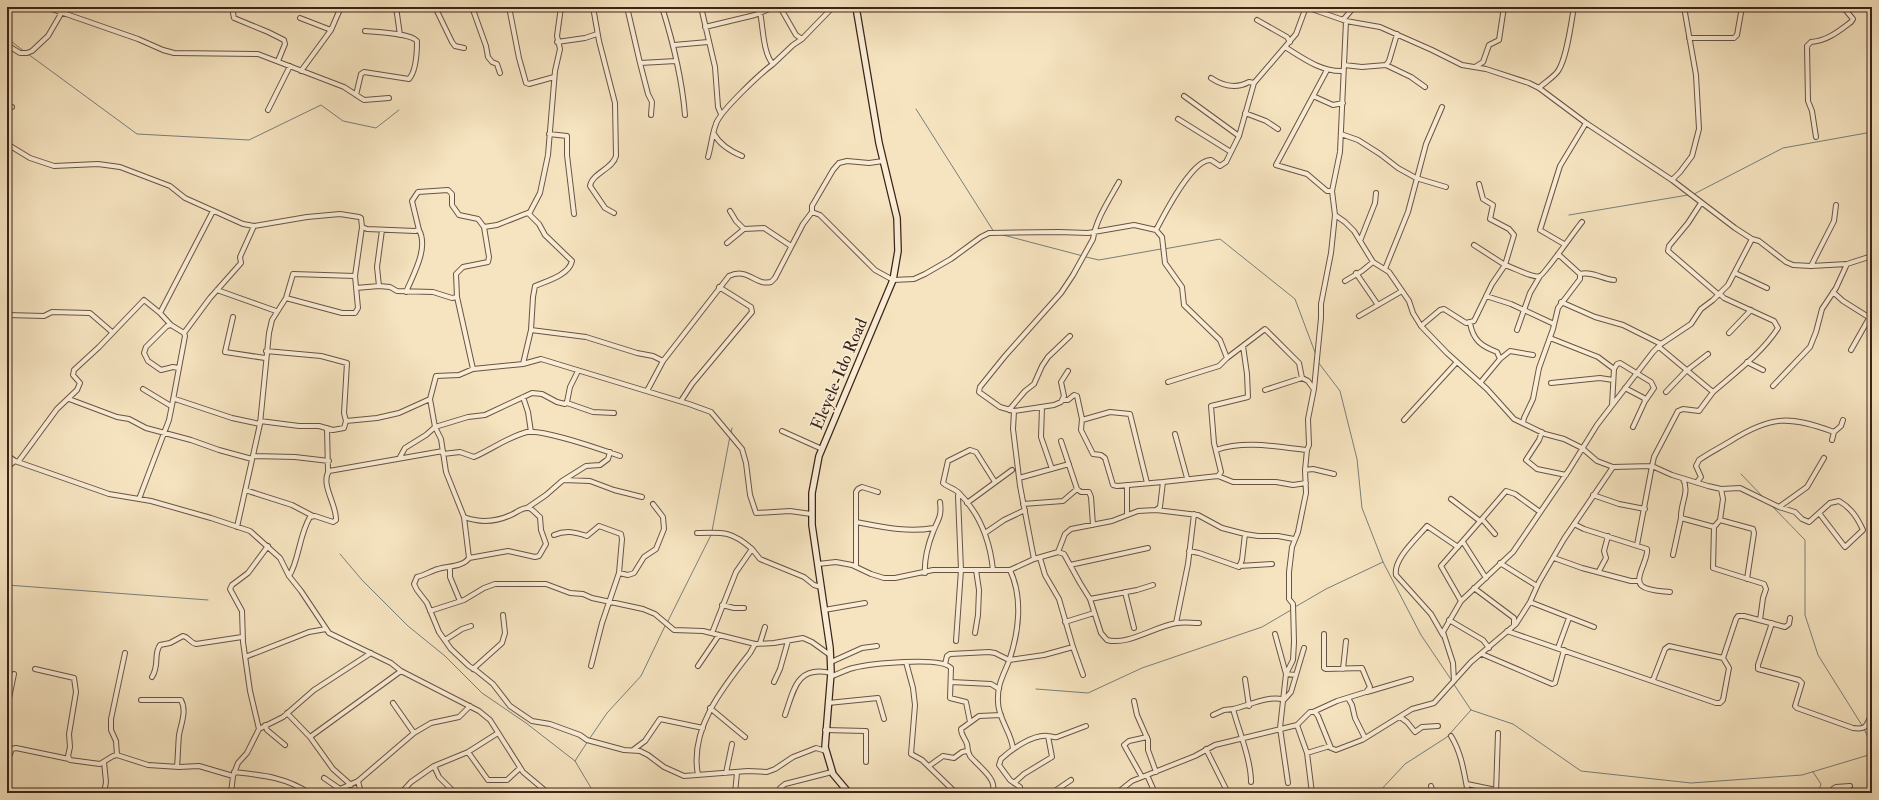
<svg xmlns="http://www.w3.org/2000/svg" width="1879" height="800" font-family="'IM FELL Double Pica',serif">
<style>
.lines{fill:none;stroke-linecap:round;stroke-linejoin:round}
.stream{stroke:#787f7a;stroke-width:1}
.minor-casing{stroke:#6a5343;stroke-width:6}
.secondary-casing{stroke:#3b2319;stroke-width:8}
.minor{stroke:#f9edd6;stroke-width:4}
.secondary{stroke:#f9edd6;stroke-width:5.5}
.labels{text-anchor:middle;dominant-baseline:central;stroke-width:3.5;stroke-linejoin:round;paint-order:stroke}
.street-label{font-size:17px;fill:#3b2319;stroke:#f9edd6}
</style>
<rect width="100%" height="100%" fill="#f6e4c0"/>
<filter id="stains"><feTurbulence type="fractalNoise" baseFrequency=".005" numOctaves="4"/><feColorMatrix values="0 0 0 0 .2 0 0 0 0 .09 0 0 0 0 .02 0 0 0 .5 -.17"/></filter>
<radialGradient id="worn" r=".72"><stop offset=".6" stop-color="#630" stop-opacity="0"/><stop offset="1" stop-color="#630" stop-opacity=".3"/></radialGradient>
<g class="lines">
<path class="stream" d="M7,38L25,52
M28,54L137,134L249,140L321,105L343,121L376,128L399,110
M916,109L994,232
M1694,194L1783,148L1872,132
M1569,215L1688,195
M1003,235L1083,256
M1164,249L1220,239L1295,299L1316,355
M1086,257L1099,260L1161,249
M1318,362L1340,391L1357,459L1362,508L1383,562L1421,635L1452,681
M731,433L732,428
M1741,474L1763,497
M1771,505L1805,540V615L1818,655L1863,727
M712,531L730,436
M340,554L362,580L408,626L445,656L482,693L526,723L575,761L594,793
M7,585L208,600
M1295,607L1326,589L1383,562
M667,623L711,535
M1453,683L1471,710L1513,724L1581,771L1691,783L1802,775L1872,754
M1036,689L1088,693L1142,668L1262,627L1291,610
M1864,729L1872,746
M590,738L607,713L641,676L665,626
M575,761L588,741
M1813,772L1821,784L1818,793
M1378,793L1405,764L1447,737L1471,710"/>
<defs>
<path id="minor" d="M46,7L138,39L163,50L174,53L258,54L344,87L364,100L389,98
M235,7L233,13L234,18L268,32L284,40L285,44L278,61
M396,7L400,35
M435,7L452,42L455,46L464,48
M472,7L486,46L488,57L492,62L497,64L500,73
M509,7L519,58L526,83L529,84L554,77
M593,7L599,41L615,103L616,156C613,169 592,173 590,186L605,208L614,213
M627,7L640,63L648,94L652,102L651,115
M662,7C673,42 682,79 685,115
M701,7L715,67L718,107L721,114
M780,7L796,35L802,39L833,7
M1306,7L1346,21L1380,27L1432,50L1462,65L1486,69L1529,83L1539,88L1586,123L1672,180L1735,228L1752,239L1759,241L1786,262L1793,265L1811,266L1847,264L1872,256
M1440,7L1451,9
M1867,7L1872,12
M760,12C763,26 763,54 773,64L793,45L802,39
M300,18L331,30
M1257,20L1287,37L1290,42
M1343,20L1354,7
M705,27L755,15L774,7
M1689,38H1734L1737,35L1742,7
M557,42L585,38L597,34
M7,45L20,53H27L32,51L48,36L62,12
M674,45L708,42
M1285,47C1303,58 1321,72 1343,71
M640,63L676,61
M1344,65L1362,67L1386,65L1389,61L1397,34
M1386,65L1411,77L1425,87
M1475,67L1483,62L1489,45L1499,40L1504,7
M1327,70L1276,165L1307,174L1327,191H1332
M301,71L331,30L341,7
M1211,78C1223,86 1236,89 1249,82L1254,83
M1539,88C1544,83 1554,77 1558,71C1567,58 1571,23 1574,7
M356,95L361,74L364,72L409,79C416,71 417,51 417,41C410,33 376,32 365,31
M1184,96L1239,136
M1313,96L1333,105L1343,103
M7,107H12
M268,110L290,66
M1245,113L1266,121L1278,129
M1178,119L1231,152
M549,134L567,136V155L574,214
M714,134C720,145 730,151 742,156
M1341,134L1358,140L1380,154L1398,168L1416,178L1446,187
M1816,137L1812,111L1808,101L1807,46L1811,42C1827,41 1839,31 1851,22L1853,19L1843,7
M7,144L30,158L54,166L98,164L120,167L170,186L185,198L243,224L254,226L307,217L340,214L359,217L361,218L362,227L367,229L415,231L419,230L412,201L418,192L448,190L452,194V205L459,215L478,219L484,227L497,225L530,212L540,193L548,155L555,71L560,49L557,36L561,7
M708,157C711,147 712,134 716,124C720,111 761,73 773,64
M1672,180L1680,172L1692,156L1699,129L1696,75L1684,7
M1701,203L1688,223L1669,246L1668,251L1719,295
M730,211L736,221L744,229
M812,212L820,215L875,270L893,280L914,279L925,274L951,259L981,237L989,233L1059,232L1088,233L1134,225L1156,230L1162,237L1165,263L1182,287L1184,305L1220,340L1227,358
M812,212V206L833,170L839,163L847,161L869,163L883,161
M528,213L539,224L545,235L572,261C569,275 547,281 535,286L533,297L531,330
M1156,230C1164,215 1192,159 1211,160L1220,166L1226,162L1239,136L1254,83L1296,34L1306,7
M1360,241L1375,203L1376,193
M727,243L744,229L764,228L791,246
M1564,244L1540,230L1560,166L1586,123
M1474,245L1505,265L1514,235L1509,229L1490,219L1493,205L1483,199L1479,184
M1811,266L1834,221L1836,205
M1385,269L1408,212L1426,144L1442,107
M1356,273L1378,305
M1735,273L1767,288
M1580,274C1592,271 1602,279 1614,280
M1345,281L1362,271L1373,262
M379,286L377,267L382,230
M356,288L379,286L390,287L397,291L433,292L452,298L457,297
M217,290L276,311
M406,292C413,275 429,248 419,230
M1833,292L1843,301L1870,318
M1486,296L1511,304L1554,324
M286,298L342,313H355L358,308L355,276L362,227
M1561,302L1595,317L1623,325L1661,344
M7,315L44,316L52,312L90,313L112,332
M1359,316L1402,291
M233,317L225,352L265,358
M1470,323C1473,340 1481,346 1497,352L1500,359
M171,325L167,326L146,347L144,353L148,361L161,370L173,367L178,368
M1421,326L1440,310L1444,309L1466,323L1474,321L1492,284L1505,265C1512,267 1534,279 1540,276C1544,275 1576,229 1582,222
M1517,330L1530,293L1540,276
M184,333L210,298L241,263L240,257L254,226
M1729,333L1751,310
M1550,338L1598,357L1614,369L1612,405
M1659,347L1713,392C1735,373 1762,353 1778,328L1774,321L1724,298L1720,294
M1851,350L1872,313
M1747,362L1763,370
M523,364L531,330L586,337L637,353L653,356L663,361
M473,369L457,297L456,274L463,267L488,262L489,257L484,227
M1614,369L1617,364L1620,363L1651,382L1654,388L1645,401
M1068,371L1061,382L1064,396L1061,402L1054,405L1014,411L1000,407L979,392L980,387L1005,356L1061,293L1073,275L1093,239C1096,219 1109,200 1119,182
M1168,382L1219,366L1227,358L1265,329L1299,363L1302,378
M1480,383L1500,359L1510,351L1533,355
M1551,383L1600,378L1613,380
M1773,386L1810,347L1816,332L1822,309L1836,288L1847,264
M1625,388L1644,398L1645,401L1633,427
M143,389L171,406
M1265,390L1302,378L1308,381L1313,388
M647,391L663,361L729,276C748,267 755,286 771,282L775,278L803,224L812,212
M1666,392L1686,371L1708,354
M523,397L528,412L531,432
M69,399L117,417L129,419L146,428L191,440L219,450L252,459
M173,400L185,336L184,333L171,325L160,313L213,211
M1062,400H1068L1074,395L1077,396L1082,419L1081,430L1093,454L1101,455L1105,458L1113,485L1117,486L1163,482
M681,401L692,384L752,312L751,307L719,287
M567,403L593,412L614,413
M1042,407L1041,437L1052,469
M1009,410L1025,391L1034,384L1042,366L1048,357L1070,336
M1014,411L1013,429L1020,486L1034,559
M1082,420L1110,412L1130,414L1147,483
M1404,420L1457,362
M260,421L299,426H319L333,430L344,428L346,421L344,413L347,363L321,356L266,351
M346,421L377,418L399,413L430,399
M1523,423L1524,418L1533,399L1539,368L1553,329L1558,308L1580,279V274L1558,254
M327,428L328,471
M782,431L822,449
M1542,432L1539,440L1526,460L1537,469L1566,475
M1834,432L1841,426L1843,420
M1175,434L1187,478
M1061,441L1077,489L1081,492H1089L1091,497L1093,525
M1216,450C1245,440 1278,447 1307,450L1305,470L1306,493L1298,532L1292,547L1289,572V599L1293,604L1294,642L1293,660L1286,674L1296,675
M1307,450L1309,445L1308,419L1314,389L1321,318V304L1331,253L1335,215
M443,454L460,452L474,457C492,449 508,437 527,432C542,429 603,450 620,456
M7,455L15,461L109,494L151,501L211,518L250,531L280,558L289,576L301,591L329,633L391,663L401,671L479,711L490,720L523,772L548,793
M253,456L295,457L329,461
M400,457L405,448L426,435L435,427L430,399L436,376L459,375L473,369L523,364L541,359L689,404L711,412L742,449L746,463L750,495L756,513L790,511L811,514
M18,462L57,409L77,390L80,383L73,375L74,370L99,347L144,300L160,313
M7,467L15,461
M1613,467L1652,466L1654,457L1678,411L1683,409L1699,411L1713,392
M1305,470L1313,469L1334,474
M1218,476L1221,472L1214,443L1211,406L1248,397L1247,374L1243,346
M1019,478L1069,464
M1683,479C1690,492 1680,504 1681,518L1714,527
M564,480L590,481L614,490L642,497
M1697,482L1701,477L1696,466L1699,460C1709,453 1719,448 1729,442C1770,416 1788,415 1834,432L1832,440
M1127,485V514
M1721,489L1723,499L1720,520L1714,527L1713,568L1764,584L1766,589L1763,598L1760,620
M245,490L292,505L313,516
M1593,495L1619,504L1645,509
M139,499L169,420L173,400L175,399L232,418L260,424
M1451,499L1480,521
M967,503L1012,470
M1023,504L1063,501L1077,489
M1779,507L1807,487L1824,458
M527,508L546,495L562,481L586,466L600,465L608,459L610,452
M1156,510L1160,507L1163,482L1218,476L1233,482H1276L1293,485L1306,483
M464,517L469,558L508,551L535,557L539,556L546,544L541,530L540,517C537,515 532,508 528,508C523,507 517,512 513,514C497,522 480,523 464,517L446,472L441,439L435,427L468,417L485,415L532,393L542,394L557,402L565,404L567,402L570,387L578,371
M1482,519L1506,491L1515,494L1540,512
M1720,520L1753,529L1754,533L1747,579
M856,522C882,527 908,533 934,528
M1574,524L1584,529L1647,549C1649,559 1633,579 1642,586C1648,591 1662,591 1670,592
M237,527L260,424L269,333L272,320L286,298L293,274L355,276
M697,533C723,532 732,531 752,549
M985,533L1004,520L1025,510
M554,535C566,530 575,532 587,536L599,526L621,534L622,539L619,573L628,575L634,573L644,557L656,549L664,529L663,517L653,504
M1463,542L1486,578
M1637,545L1652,466L1672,475L1708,486L1721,489L1740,488L1779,507L1795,512L1802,519L1809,522L1819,513L1845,547L1863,530C1857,517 1851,508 1839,501L1830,503L1819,513
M1189,551L1199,553L1239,567L1242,560L1245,534
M1058,552L1064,554L1080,583L1090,599L1101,633L1107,640C1128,646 1155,626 1177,623C1184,622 1192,623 1199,623
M1673,555L1681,518
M469,558C463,567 447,566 438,569C431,571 425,575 417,577L414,584L417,590L427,603L439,632L451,649L469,666L477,671L493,684L510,706L532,721L550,724L580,735L587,740L624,750L640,751L648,755L664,767L684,776L748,771L767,772L775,769L793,757L811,750L816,748L826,751
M1040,558L1045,575L1059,599L1073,647L1083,675
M1554,558L1582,568L1631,581H1639
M1500,563L1537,586
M818,564L836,562L852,565L871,574L884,578H895L933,570H1010L1034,559L1058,552L1065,534L1071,529L1112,521L1138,511L1156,510L1198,515L1222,528L1245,534L1258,536H1278L1294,539
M1070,565L1148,548
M1239,566L1272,564
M450,567V577L460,601
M856,567V492L858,489L862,487L878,492
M993,570C990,541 980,514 959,493C954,488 947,487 943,483L948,461L970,450L976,452L995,482
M1010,570C1023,598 1019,632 1009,661C1003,676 997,685 998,702C998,719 1012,733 1013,749
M1599,571L1606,558L1604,551L1608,536
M925,573C924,561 928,544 933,532C938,519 942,517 940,502
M289,576C299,561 299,535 310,517L315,516L333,522L336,520C337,505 320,484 329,471L443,451
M1474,588L1514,618V625
M1125,592L1134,628
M1090,599L1137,590L1153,585
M1461,601L1441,566L1482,519L1495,534
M1530,602L1594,627
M722,605L734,608H744
M824,610L865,603
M430,611L464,600L484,588L495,584H546L570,593L583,594L592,598L643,609L655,614L674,630L703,631L755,644L774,643L803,638L812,642L830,655
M1449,620L1483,640L1489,648
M1065,622L1094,613
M1176,623L1188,564L1194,514
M1772,623L1758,665V669L1799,680L1802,683L1795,706L1797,708L1853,728C1867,730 1866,726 1872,713
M1507,631L1716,703H1720L1723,700L1729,668L1723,658L1736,619L1738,616H1744L1785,627L1789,624L1790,618
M712,633L736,572L752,549L760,559L804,577L814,585L821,587
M975,633L978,615L979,590L976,570
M1275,634L1286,674L1280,728L1288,783
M1443,635L1431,614L1396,575C1393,559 1418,537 1427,526L1458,547
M445,640L462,629L471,626
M956,641L961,570L958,496L959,493
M760,643L765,627
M1558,648L1569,618
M1482,654L1552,684L1555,683L1564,650
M245,657L309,632L326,629
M831,662L862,648L877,646
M906,662L913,688L915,705L911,754L922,760L956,793
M945,664L947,656L950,654L989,652L995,653L1009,660L1044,655L1073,647
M591,666L602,623L619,573
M698,666L719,635
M35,669L74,678L76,692L69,734L70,747L68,756L70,760L100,764L113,756L117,755L148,765L179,767L199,766L233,776
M473,669L502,643L505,633L503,615
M1343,669L1346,641
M152,677C160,664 153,655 160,645L170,643L183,636C189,637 190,643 196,644L242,637
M830,677C838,674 845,670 853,668C869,664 941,656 951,668L950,698L966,702L970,722
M1245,679L1249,706
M1653,680L1665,649L1669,646L1723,658
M1454,681L1453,663L1443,632L1461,601L1513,552L1569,470L1597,425L1653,352L1661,344L1691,324L1701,309L1713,300L1728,285L1752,239
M774,682L780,669L788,641
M951,682L991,684L999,689
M1367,692L1411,679
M1348,698L1352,705L1355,718L1365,738
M141,700H181C187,711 181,724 179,735C178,746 178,756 177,767
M1134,701L1137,715L1148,740V750L1156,772
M1283,701L1291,692L1304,648
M393,703L414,733
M828,703L878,698L884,719
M7,708L14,674
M710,708L745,737
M1233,709C1248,706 1266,696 1282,699
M1313,712L1337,701L1366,692L1370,687L1362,668L1326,669L1324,668V634
M287,713L310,737L333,769L351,785
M785,715C794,689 797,665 831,673
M1213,715L1224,710L1233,709C1239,731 1251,760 1251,782
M1400,717L1407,722L1415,732L1422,727L1438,726
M265,725L267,730L285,745
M1297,725L1307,753L1312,793
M259,729L283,717L314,690L371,653
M825,730L866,731V762
M1451,736C1462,754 1464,773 1468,793
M310,737L401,671
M7,746L12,749
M1206,749L1228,793
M633,750L645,741L660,719L703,728
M468,752L488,780H507L520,768
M1307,753L1330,746
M117,755L116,741L111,730V719L125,653
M7,762L12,749L16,748L69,759
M434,766L439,777L455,793
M929,766L943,756L954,758L962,752L967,751
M234,772C261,775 286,777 309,793
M726,773L732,744
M698,775C689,729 723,687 750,653L755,644
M1147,775L1155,793
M1142,777L1124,745L1129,741L1147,737
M324,778L340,789L358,781L414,733L431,723L459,717L470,706
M358,781L361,793
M1014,783L1024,774L1052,757L1048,736
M1467,784L1496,790
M1431,786L1433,793
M104,793L106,782L104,762
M231,793L233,776L238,763L247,753L259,729L250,691L243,642L242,611L230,589L232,585L248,573L268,546
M401,793L411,782L434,766L468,752L498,733
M735,793L737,773
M781,793L780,788L785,784L832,772
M988,793L993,789C996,778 976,764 970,756C967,751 968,748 967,744C965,738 961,735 961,729L979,716L1001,715
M1019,793L1020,787L1010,780L999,765L1001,759C1012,749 1033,734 1048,736C1052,736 1053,738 1057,737L1086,726
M1052,793L1071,780
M1117,793L1132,781L1195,756L1215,745L1297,725L1310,712H1315L1318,716L1331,748L1336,750L1362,740L1412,709L1434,703L1471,662L1516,624L1530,602L1539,582L1564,539L1613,467L1597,461L1582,448L1564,439L1545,434L1514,419L1487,389L1447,353L1421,326L1413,313L1409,301L1389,272L1373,262L1354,231L1345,222L1335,215L1332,191L1340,152L1346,21
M1496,793L1498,733
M1833,793V789L1836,787L1850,786"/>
<path id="secondary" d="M849,793L833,774L825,747L831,673L830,648L812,525V493L819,456L893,280L898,251L897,218L879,143L856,7"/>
</defs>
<use href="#minor" class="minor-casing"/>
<use href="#secondary" class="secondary-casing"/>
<use href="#minor" class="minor"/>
<use href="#secondary" class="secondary"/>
</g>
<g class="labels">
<g class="street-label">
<text transform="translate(839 374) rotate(-67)">Eleyele-Ido Road</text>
</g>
</g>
<rect width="1879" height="800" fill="none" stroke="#f6e4c0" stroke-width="24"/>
<rect x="8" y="8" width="1863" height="784" fill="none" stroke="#3b2319" stroke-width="2"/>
<rect x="12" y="12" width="1855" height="776" fill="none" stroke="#3b2319"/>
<rect width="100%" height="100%" filter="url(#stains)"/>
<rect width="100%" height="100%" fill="url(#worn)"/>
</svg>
